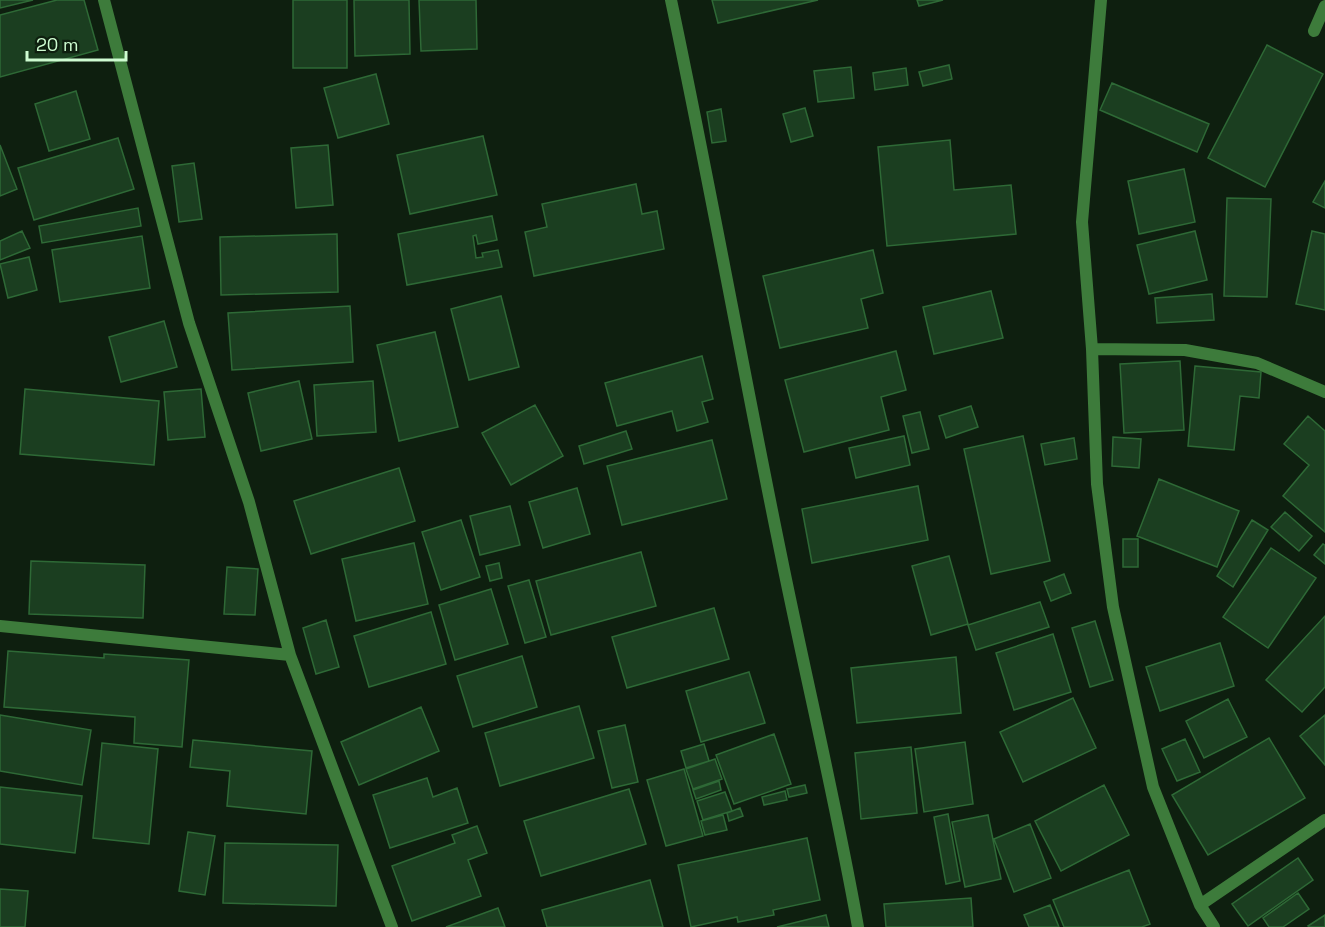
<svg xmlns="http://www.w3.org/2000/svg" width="1325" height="927" font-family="'Space Grotesk',sans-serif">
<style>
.building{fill:#1b3e20;stroke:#2e6936;stroke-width:1.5}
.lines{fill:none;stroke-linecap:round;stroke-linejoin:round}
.service{stroke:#3d7b3b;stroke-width:12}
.minor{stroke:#3d7b3b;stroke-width:12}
</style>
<rect width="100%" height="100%" fill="#0e1f0f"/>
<path class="building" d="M0,0H33L0,8Z
M57,0H84L98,50L0,77V15Z
M293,0H347V68H293Z
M354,0H409L410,54L355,56Z
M419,0H476L477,49L421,51Z
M712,0H818L718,23Z
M917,0H943L919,6Z
M1267,45L1323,74L1265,187L1208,158Z
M949,65L952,79L923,86L919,72Z
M851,67L854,98L818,102L814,71Z
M906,68L908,85L875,90L873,73Z
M376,74L389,124L338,138L324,88Z
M1112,83L1209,124L1197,152L1100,110Z
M76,91L90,139L49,151L35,104Z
M805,108L813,136L791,142L783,114Z
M721,109L726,141L712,143L707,112Z
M483,136L497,195L410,214L397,155Z
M118,138L134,189L34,220L18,168Z
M950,140L954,190L1011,185L1016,234L887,246L878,147Z
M0,145L17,189L0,196Z
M328,145L333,205L296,208L291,148Z
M194,163L202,219L179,222L172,166Z
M1184,169L1195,222L1139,234L1128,181Z
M1325,181V208L1313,202Z
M636,184L642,214L657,211L664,249L534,276L525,232L547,227L542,204Z
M1227,198L1271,199L1267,297L1224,296Z
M138,208L141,226L42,243L39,226Z
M492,216L497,240L478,244L476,235L473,236L476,258L483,257L482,253L498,250L502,267L407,285L398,234Z
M22,231L30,248L0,260V241Z
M1195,231L1207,280L1149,294L1137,245Z
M1312,231L1325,234V310L1296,304Z
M337,234L338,292L221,295L220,237Z
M142,236L150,288L60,302L52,250Z
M873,250L883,293L861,299L868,328L780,348L763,276Z
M29,257L37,290L8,298L0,264Z
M991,291L1003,338L934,354L923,307Z
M1212,294L1214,320L1157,323L1155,298Z
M501,296L519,367L469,380L451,309Z
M350,306L353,362L232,370L228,313Z
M164,321L177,367L121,382L109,337Z
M435,332L458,427L399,441L377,345Z
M896,351L906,390L881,397L889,430L804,452L785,380Z
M702,356L713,399L702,402L708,422L677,431L672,411L617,426L605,383Z
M1180,361L1184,430L1124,433L1120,364Z
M1195,366L1261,372L1259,398L1240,396L1234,450L1188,446Z
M299,381L312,439L261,451L248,393Z
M373,381L376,432L317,436L314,385Z
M25,389L159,401L154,465L20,454Z
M201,389L205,437L168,440L164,392Z
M535,405L563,456L511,485L482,433Z
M971,406L978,427L946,438L939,416Z
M920,412L929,449L912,453L903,416Z
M1308,416L1325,431V532L1283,496L1309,465L1284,444Z
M626,431L632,449L584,464L579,446Z
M904,436L910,465L856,478L849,448Z
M1023,436L1050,561L991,574L964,449Z
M1113,437L1141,439L1139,468L1112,466Z
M1074,438L1077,459L1045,465L1041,444Z
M712,440L727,499L622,525L607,466Z
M399,468L415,521L311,554L294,501Z
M1159,479L1239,511L1217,567L1137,536Z
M918,486L928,540L812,563L802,509Z
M577,488L590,534L543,548L529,502Z
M510,506L520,545L480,555L470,516Z
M1285,512L1312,536L1299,551L1271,527Z
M461,520L480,577L441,590L422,532Z
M1252,520L1268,530L1233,587L1217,576Z
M1123,539H1138V567H1123Z
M414,543L428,604L356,621L342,559Z
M1323,544L1325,545V564L1314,555Z
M1271,548L1316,578L1268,648L1223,617Z
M641,552L656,606L551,635L536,581Z
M949,556L968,624L931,635L912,566Z
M31,561L145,565L143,618L29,614Z
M499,563L502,578L490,581L486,566Z
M227,567L258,569L255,615L224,614Z
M1064,574L1071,593L1051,601L1044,582Z
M529,580L546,637L525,643L508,586Z
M491,589L508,644L455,660L439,605Z
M1040,602L1049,627L976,650L968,625Z
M714,608L729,659L627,688L612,637Z
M431,612L446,664L369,687L354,636Z
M1325,616V687L1302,712L1266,680Z
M326,620L339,667L316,674L303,628Z
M1095,621L1113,680L1090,687L1072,628Z
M1053,634L1071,692L1014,710L996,653Z
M1220,643L1234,686L1160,711L1146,667Z
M8,651L104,658V654L189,660L182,747L134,743L135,717L4,707Z
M522,656L537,707L473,727L457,676Z
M956,657L961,713L857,723L851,668Z
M749,672L765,723L701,742L686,691Z
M1073,698L1096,748L1023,782L1000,732Z
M1228,699L1247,737L1204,758L1186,721Z
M579,706L594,758L500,786L485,733Z
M421,707L439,751L359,785L341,742Z
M0,715L91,730L82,785L0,771Z
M1325,715V765L1300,736Z
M625,725L638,782L612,788L598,731Z
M774,734L791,784L734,804L716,755Z
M1269,738L1305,798L1208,855L1172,795Z
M1185,739L1200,772L1177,781L1162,749Z
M193,740L312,751L306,814L227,806L230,771L190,767Z
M965,742L973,804L924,812L915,749Z
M102,743L158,749L149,844L93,838Z
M704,744L709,761L686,768L681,751Z
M911,747L917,813L861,819L855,753Z
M715,759L722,779L693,789L686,769Z
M684,769L703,836L666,846L647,780Z
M427,778L433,797L457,788L468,823L390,848L373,795Z
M719,781L721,790L696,799L693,790Z
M805,785L807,793L789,797L787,789Z
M1104,785L1129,835L1061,871L1035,821Z
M0,787L82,796L75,853L0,844Z
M629,789L646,844L541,876L524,821Z
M785,791L787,800L764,805L762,797Z
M725,792L732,811L703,820L697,801Z
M740,808L743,816L729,821L727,813Z
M948,814L960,881L946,884L934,817Z
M723,815L727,830L705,835L701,821Z
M988,815L1001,879L965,887L952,822Z
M1030,824L1051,878L1014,892L994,839Z
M477,826L487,853L468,860L481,896L412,921L392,866L455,843L452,835Z
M188,832L215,836L205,895L179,891Z
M807,838L820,900L773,910L774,915L738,922L737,917L691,927L678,865Z
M225,843L338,845L336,906L223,903Z
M1298,858L1313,880L1248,926L1232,904Z
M1129,870L1150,924L1142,927H1064L1053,900Z
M650,880L663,927H547L542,910Z
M0,889L28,891L25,927H0Z
M1298,893L1309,909L1283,927H1269L1263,918Z
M971,898L973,927H886L884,904Z
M1050,905L1059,927H1029L1024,915Z
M498,908L505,927H446Z
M826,915L829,927H777Z
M1325,915V927H1309L1308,926Z"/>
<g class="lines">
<path class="service" d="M1314,31L1325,6"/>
<path class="minor" d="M104,0L189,323L249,502L290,655L392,927
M671,0C710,184 743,370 781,555C806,679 836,802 858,927
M1101,0L1082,222L1092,349L1097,484L1113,607L1153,787L1200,905L1214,927
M1092,349L1185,350L1257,363L1325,392
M0,626L290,655
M1200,905L1325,820"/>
</g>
<path d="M27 51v9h99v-9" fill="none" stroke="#cefcd1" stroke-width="3"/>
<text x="36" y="51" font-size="18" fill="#cefcd1" stroke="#0e1f0f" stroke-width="4.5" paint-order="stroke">20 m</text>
</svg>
